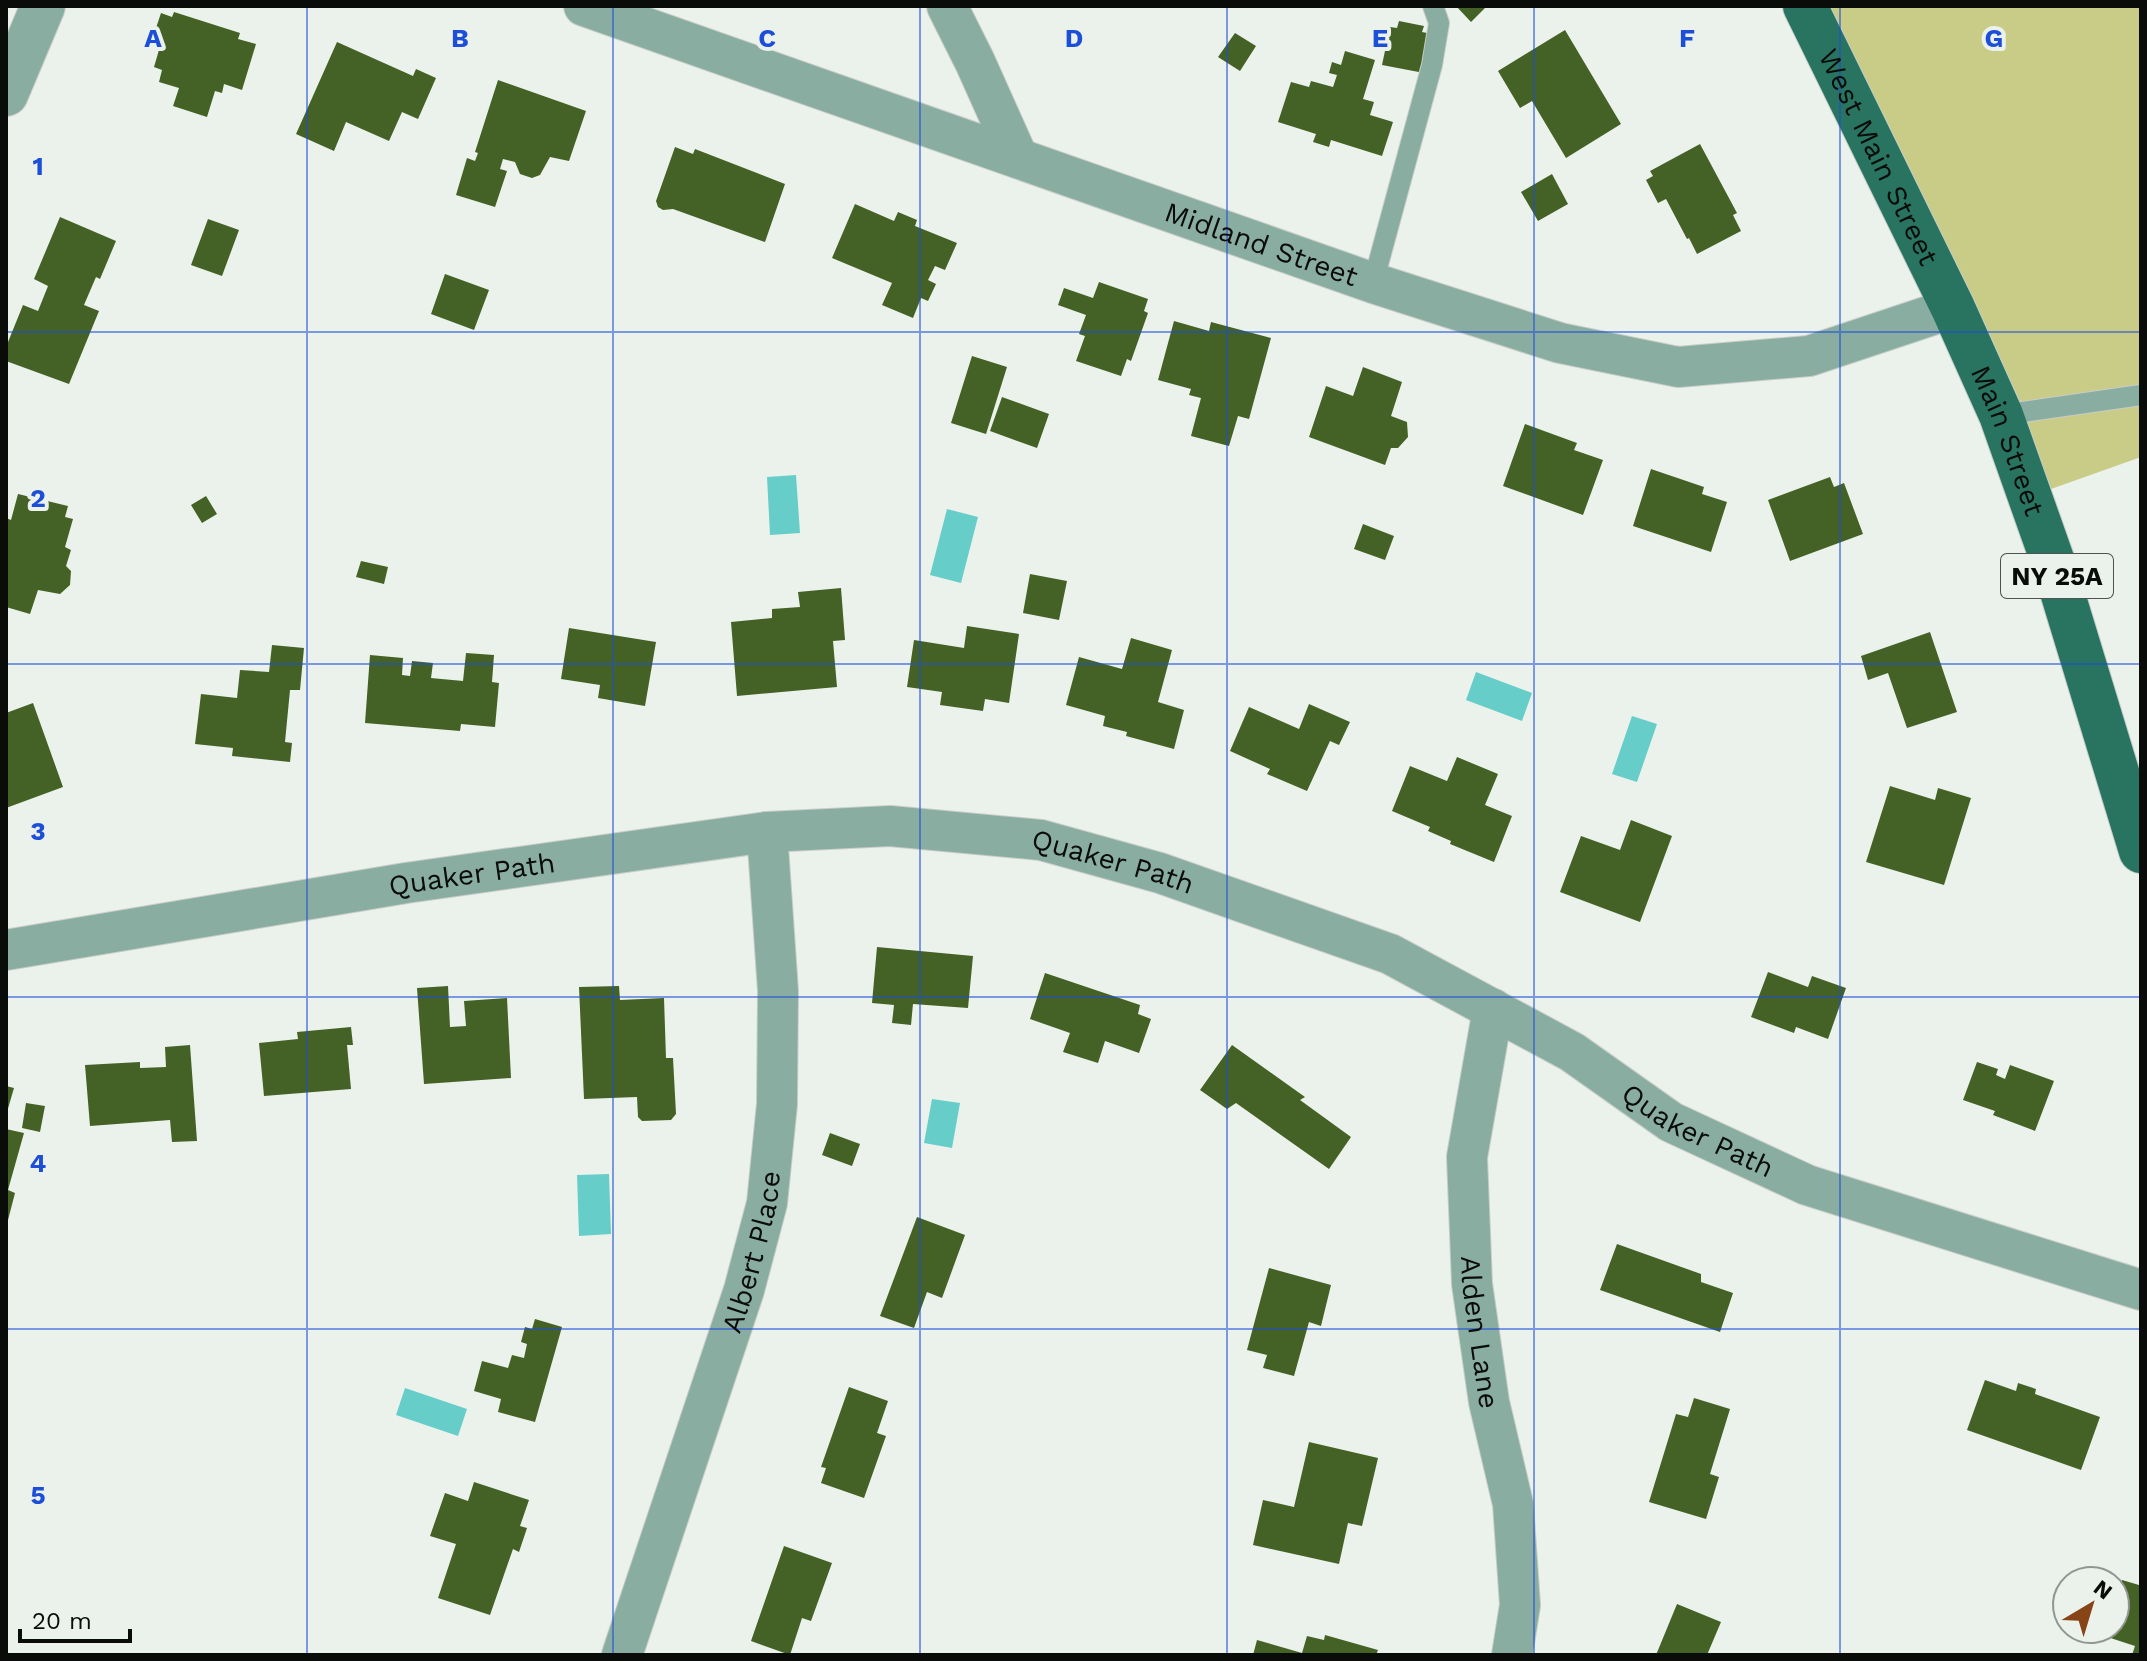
<svg xmlns="http://www.w3.org/2000/svg" width="2147" height="1661" font-family="'Work Sans',sans-serif">
<style>
.green{fill:#c8cc86}
.water{fill:#67cdc9}
.building{fill:#446225}
.lines{fill:none;stroke-linecap:round;stroke-linejoin:round}
.service-casing{stroke:#c7cdc8;stroke-width:22}
.minor-casing{stroke:#c7cdc8;stroke-width:42}
.tertiary-casing{stroke:#c7cdc8;stroke-width:46}
.primary-casing{stroke:#c7cdc8;stroke-width:46}
.service{stroke:#89ada1;stroke-width:20}
.minor{stroke:#89ada1;stroke-width:40}
.tertiary{stroke:#89ada1;stroke-width:44}
.primary{stroke:#297460;stroke-width:44}
.grid{fill:none;stroke:#1d4ed8;stroke-width:2;stroke-opacity:0.55}
.labels{text-anchor:middle;dominant-baseline:central;stroke-width:8;stroke-linejoin:round;paint-order:stroke}
.shield{fill:#ebf2ec;stroke:#4e514e;stroke-width:2}
.shield-label{font-size:26px;font-weight:bold;fill:#0a0c0a}
.street-label{font-size:28px;fill:#0a0c0a;stroke:#ebf2ec}
.grid-label{font-size:26px;text-anchor:middle;font-weight:bold;fill:#1d4ed8;stroke:#ebf2ec;stroke-width:8;stroke-linejoin:round;paint-order:stroke}
</style>
<rect width="100%" height="100%" fill="#ebf2ec"/>
<path class="green" d="M1797,6H2141V457L2031,496Z"/>
<path class="water" d="M796,475L800,533L770,535L767,477Z
M947,509L978,517L961,583L930,575Z
M1476,672L1532,693L1522,721L1466,700Z
M1632,716L1657,724L1637,782L1612,774Z
M932,1099L960,1103L952,1148L924,1143Z
M609,1174L611,1234L579,1236L577,1175Z
M405,1388L467,1409L458,1436L396,1415Z"/>
<path class="building" d="M1456,6H1487L1471,22Z
M174,12L240,33L238,39L256,44L242,90L224,84L222,93L215,91L207,117L173,106L179,88L159,82L162,70L154,67L161,43L152,40L161,13L172,17Z
M1399,21L1424,26L1422,32L1432,34L1424,73L1382,65L1390,27L1397,28Z
M1565,30L1621,124L1566,158L1532,101L1520,108L1498,71Z
M1235,33L1256,46L1240,71L1218,57Z
M337,42L413,76L416,69L436,78L418,119L402,112L389,141L346,122L334,151L296,134Z
M1345,51L1375,60L1363,99L1374,102L1370,115L1393,122L1382,156L1331,140L1329,147L1313,142L1316,134L1278,122L1291,82L1309,87L1311,81L1333,87L1337,75L1329,73L1332,62L1341,65Z
M498,80L586,111L569,161L550,157L540,175L532,178L520,174L515,162L503,159L500,169L507,171L495,207L456,195L467,158L475,161L478,153L475,152Z
M1700,144L1737,213L1733,215L1741,231L1697,254L1689,238L1687,239L1666,199L1658,203L1646,180L1653,176L1650,171Z
M675,147L693,154L695,149L785,184L765,242L673,209L663,210L658,207L656,201Z
M1552,174L1568,204L1538,221L1521,192Z
M855,204L894,221L898,212L917,220L915,226L957,243L945,270L935,266L928,280L936,284L928,301L921,298L913,318L882,305L892,283L832,258Z
M60,217L116,241L100,279L96,277L84,305L99,311L69,384L6,361V347L23,305L38,311L48,286L34,279Z
M208,219L239,230L222,276L191,265Z
M445,274L489,290L474,330L431,314Z
M1099,282L1148,299L1144,311L1148,313L1131,361L1127,359L1121,376L1076,361L1085,336L1079,334L1086,315L1058,305L1064,288L1093,298Z
M1174,321L1209,331L1211,322L1271,338L1249,419L1238,416L1229,446L1191,436L1201,398L1189,395L1191,389L1158,380Z
M972,356L1007,367L986,434L951,423Z
M1363,367L1402,382L1391,416L1407,422L1408,437L1398,448H1391L1385,465L1309,437L1326,386L1353,396Z
M1002,397L1049,414L1037,448L990,431Z
M1525,424L1577,443L1574,450L1603,460L1583,515L1503,486Z
M1651,469L1704,487L1702,494L1727,502L1711,552L1633,526Z
M1830,477L1834,487L1844,483L1863,534L1790,561L1768,500Z
M18,494L68,506L65,517L73,519L65,547L71,550L66,566L71,571L70,585L60,594L38,590L30,614L6,607V518L11,520Z
M206,496L217,514L202,523L191,505Z
M1363,524L1394,536L1385,560L1354,549Z
M361,561L388,567L384,584L356,577Z
M1030,574L1067,581L1059,620L1023,613Z
M841,588L845,640L833,641L837,687L737,696L731,622L772,618V609L800,607L798,592Z
M967,626L1019,634L1009,703L985,699L983,711L940,705L942,692L907,687L914,640L964,648Z
M569,628L656,642L645,706L598,698L600,685L561,679Z
M1930,632L1957,712L1907,728L1888,673L1868,680L1861,656Z
M1131,638L1172,650L1158,702L1184,710L1174,749L1126,736L1127,732L1103,726L1105,716L1066,705L1079,657L1122,669Z
M272,645L304,648L300,690H290L285,742L292,743L290,762L232,756L233,748L195,744L201,694L237,698L240,670L269,672Z
M466,653L494,655L492,682L499,683L495,727L461,724L460,731L365,723L370,655L403,658L402,675L410,676L412,661L433,663L431,678L463,681Z
M33,703L63,787L6,808V713Z
M1309,704L1350,722L1339,745L1330,741L1307,791L1267,774L1270,769L1230,751L1249,707L1299,729Z
M1457,757L1498,774L1485,805L1512,816L1494,862L1450,844L1451,841L1428,831L1430,827L1392,811L1410,766L1447,781Z
M1890,786L1935,800L1938,788L1971,798L1944,885L1866,862Z
M1631,820L1672,836L1640,922L1560,892L1581,836L1620,850Z
M877,947L973,956L968,1008L913,1004L911,1025L892,1023L894,1005L872,1003Z
M1768,972L1808,987L1812,976L1846,988L1828,1039L1796,1027L1794,1033L1751,1017Z
M1045,973L1140,1005L1138,1014L1151,1019L1139,1053L1105,1041L1098,1063L1063,1052L1070,1033L1030,1019Z
M448,986L450,1027L466,1026L464,1001L507,998L511,1078L424,1084L417,988Z
M619,986L620,1000L664,998L666,1058H673L676,1114L671,1120L642,1121L638,1117L637,1097L584,1099L579,987Z
M351,1027L353,1045H347L351,1089L264,1096L259,1043L298,1039L297,1032Z
M190,1045L197,1141L172,1142L170,1120L90,1126L85,1065L140,1062V1068L166,1067L165,1047Z
M1232,1045L1305,1097L1300,1100L1351,1137L1329,1169L1236,1103L1227,1109L1200,1090Z
M1977,1062L1998,1069L1996,1075L2005,1079L2010,1065L2054,1081L2035,1131L1993,1115L1995,1111L1963,1100Z
M6,1086L14,1088L7,1112H6Z
M26,1103L45,1106L40,1132L22,1128Z
M6,1129L24,1133L8,1190L15,1193L7,1224Z
M830,1133L860,1144L852,1166L822,1155Z
M917,1217L965,1235L942,1298L927,1292L914,1328L880,1316Z
M1617,1244L1701,1274V1282L1733,1293L1720,1332L1600,1290Z
M1269,1268L1331,1285L1321,1326L1309,1322L1294,1376L1263,1368L1267,1355L1247,1350Z
M535,1319L562,1327L535,1422L498,1412L501,1399L474,1391L482,1361L508,1368L512,1355L524,1358L527,1344L521,1342L525,1327L532,1329Z
M1985,1380L2016,1391L2018,1383L2036,1389L2035,1394L2100,1417L2081,1470L1967,1430Z
M849,1387L888,1401L877,1433L886,1436L864,1498L821,1483L826,1468L821,1467Z
M1694,1398L1730,1409L1710,1474L1719,1477L1706,1519L1649,1502L1676,1414L1688,1417Z
M1309,1442L1378,1458L1362,1526L1348,1523L1339,1564L1253,1545L1263,1500L1294,1507Z
M474,1482L529,1500L520,1526L527,1528L519,1552L513,1549L490,1615L438,1598L456,1544L430,1536L445,1493L468,1501Z
M784,1546L832,1563L811,1621L802,1618L790,1655L751,1641Z
M2122,1580L2139,1585L2141,1580V1655H2132L2135,1646L2086,1630L2115,1629V1601Z
M1677,1604L1721,1622L1707,1655H1656Z
M1325,1635L1378,1650L1376,1655H1253L1257,1640L1302,1653L1307,1636L1324,1640Z"/>
<g class="lines">
<defs>
<path id="service" d="M1373,283L1432,65L1439,23L1433,6
M2001,415L2141,395"/>
<g id="minor">
<path id="s1" d="M584,6L1373,283L1560,343L1678,367L1809,356L1953,308"/>
<path d="M947,6L975,62L1018,158"/>
<path id="s2" d="M6,950L406,883L767,832L890,826L1041,840L1160,873L1390,954L1572,1052L1671,1122L1807,1185L2141,1290"/>
<path id="s3" d="M1493,1009L1467,1157L1472,1284L1489,1402L1513,1504L1520,1605L1512,1655"/>
<path id="s4" d="M622,1655L744,1290L767,1203L777,1104L778,991L767,832"/>
</g>
<path id="tertiary" d="M6,94L43,6"/>
<g id="primary">
<path id="s5" d="M1805,6L1953,308L2001,415L2053,562L2141,851"/>
</g>
</defs>
<use href="#service" class="service-casing"/>
<use href="#minor" class="minor-casing"/>
<use href="#tertiary" class="tertiary-casing"/>
<use href="#primary" class="primary-casing"/>
<use href="#service" class="service"/>
<use href="#minor" class="minor"/>
<use href="#tertiary" class="tertiary"/>
<use href="#primary" class="primary"/>
</g>
<path class="grid" d="M307,6V1655M613,6V1655M920,6V1655M1227,6V1655M1534,6V1655M1840,6V1655M6,332H2141M6,664H2141M6,997H2141M6,1329H2141"/>
<g class="labels">
<rect class="shield" x="2001" y="554" width="112" height="44" rx="6"/>
<g class="shield-label">
<text x="2057" y="576">NY 25A</text>
</g>
<g class="street-label">
<text stroke="none"><textPath href="#s5" startOffset="168">West Main Street</textPath></text>
<text stroke="none"><textPath href="#s1" startOffset="718">Midland Street</textPath></text>
<text stroke="none"><textPath href="#s5" startOffset="480">Main Street</textPath></text>
<text stroke="none"><textPath href="#s2" startOffset="1120">Quaker Path</textPath></text>
<text stroke="none"><textPath href="#s2" startOffset="472">Quaker Path</textPath></text>
<text stroke="none"><textPath href="#s2" startOffset="1768">Quaker Path</textPath></text>
<text stroke="none"><textPath href="#s4" startOffset="424">Albert Place</textPath></text>
<text stroke="none"><textPath href="#s3" startOffset="326">Alden Lane</textPath></text>
</g>
</g>
<g class="grid-label">
<text x="153" y="47">A</text>
<text x="460" y="47">B</text>
<text x="767" y="47">C</text>
<text x="1074" y="47">D</text>
<text x="1380" y="47">E</text>
<text x="1687" y="47">F</text>
<text x="1994" y="47">G</text>
<text x="38" y="175">1</text>
<text x="38" y="507">2</text>
<text x="38" y="840">3</text>
<text x="38" y="1172">4</text>
<text x="38" y="1504">5</text>
</g>
<rect width="2147" height="1661" fill="none" stroke="#0a0c0a" stroke-width="16"/>
<g transform="translate(2091 1605) rotate(38)"><circle r="38" fill="#ebf2ec" stroke="#919692" stroke-width="2"/>
<path d="M0-6L14 30L0 20L-14 30Z" fill="#874416"/>
<text y="-12" font-size="22" font-weight="bold" text-anchor="middle" fill="#0a0c0a">N</text>
</g>
<path d="M20 1629v12h110v-12" fill="none" stroke="#0a0c0a" stroke-width="4"/>
<text x="32" y="1629" font-size="24" fill="#0a0c0a" stroke="#ebf2ec" stroke-width="6" paint-order="stroke">20 m</text>
</svg>
